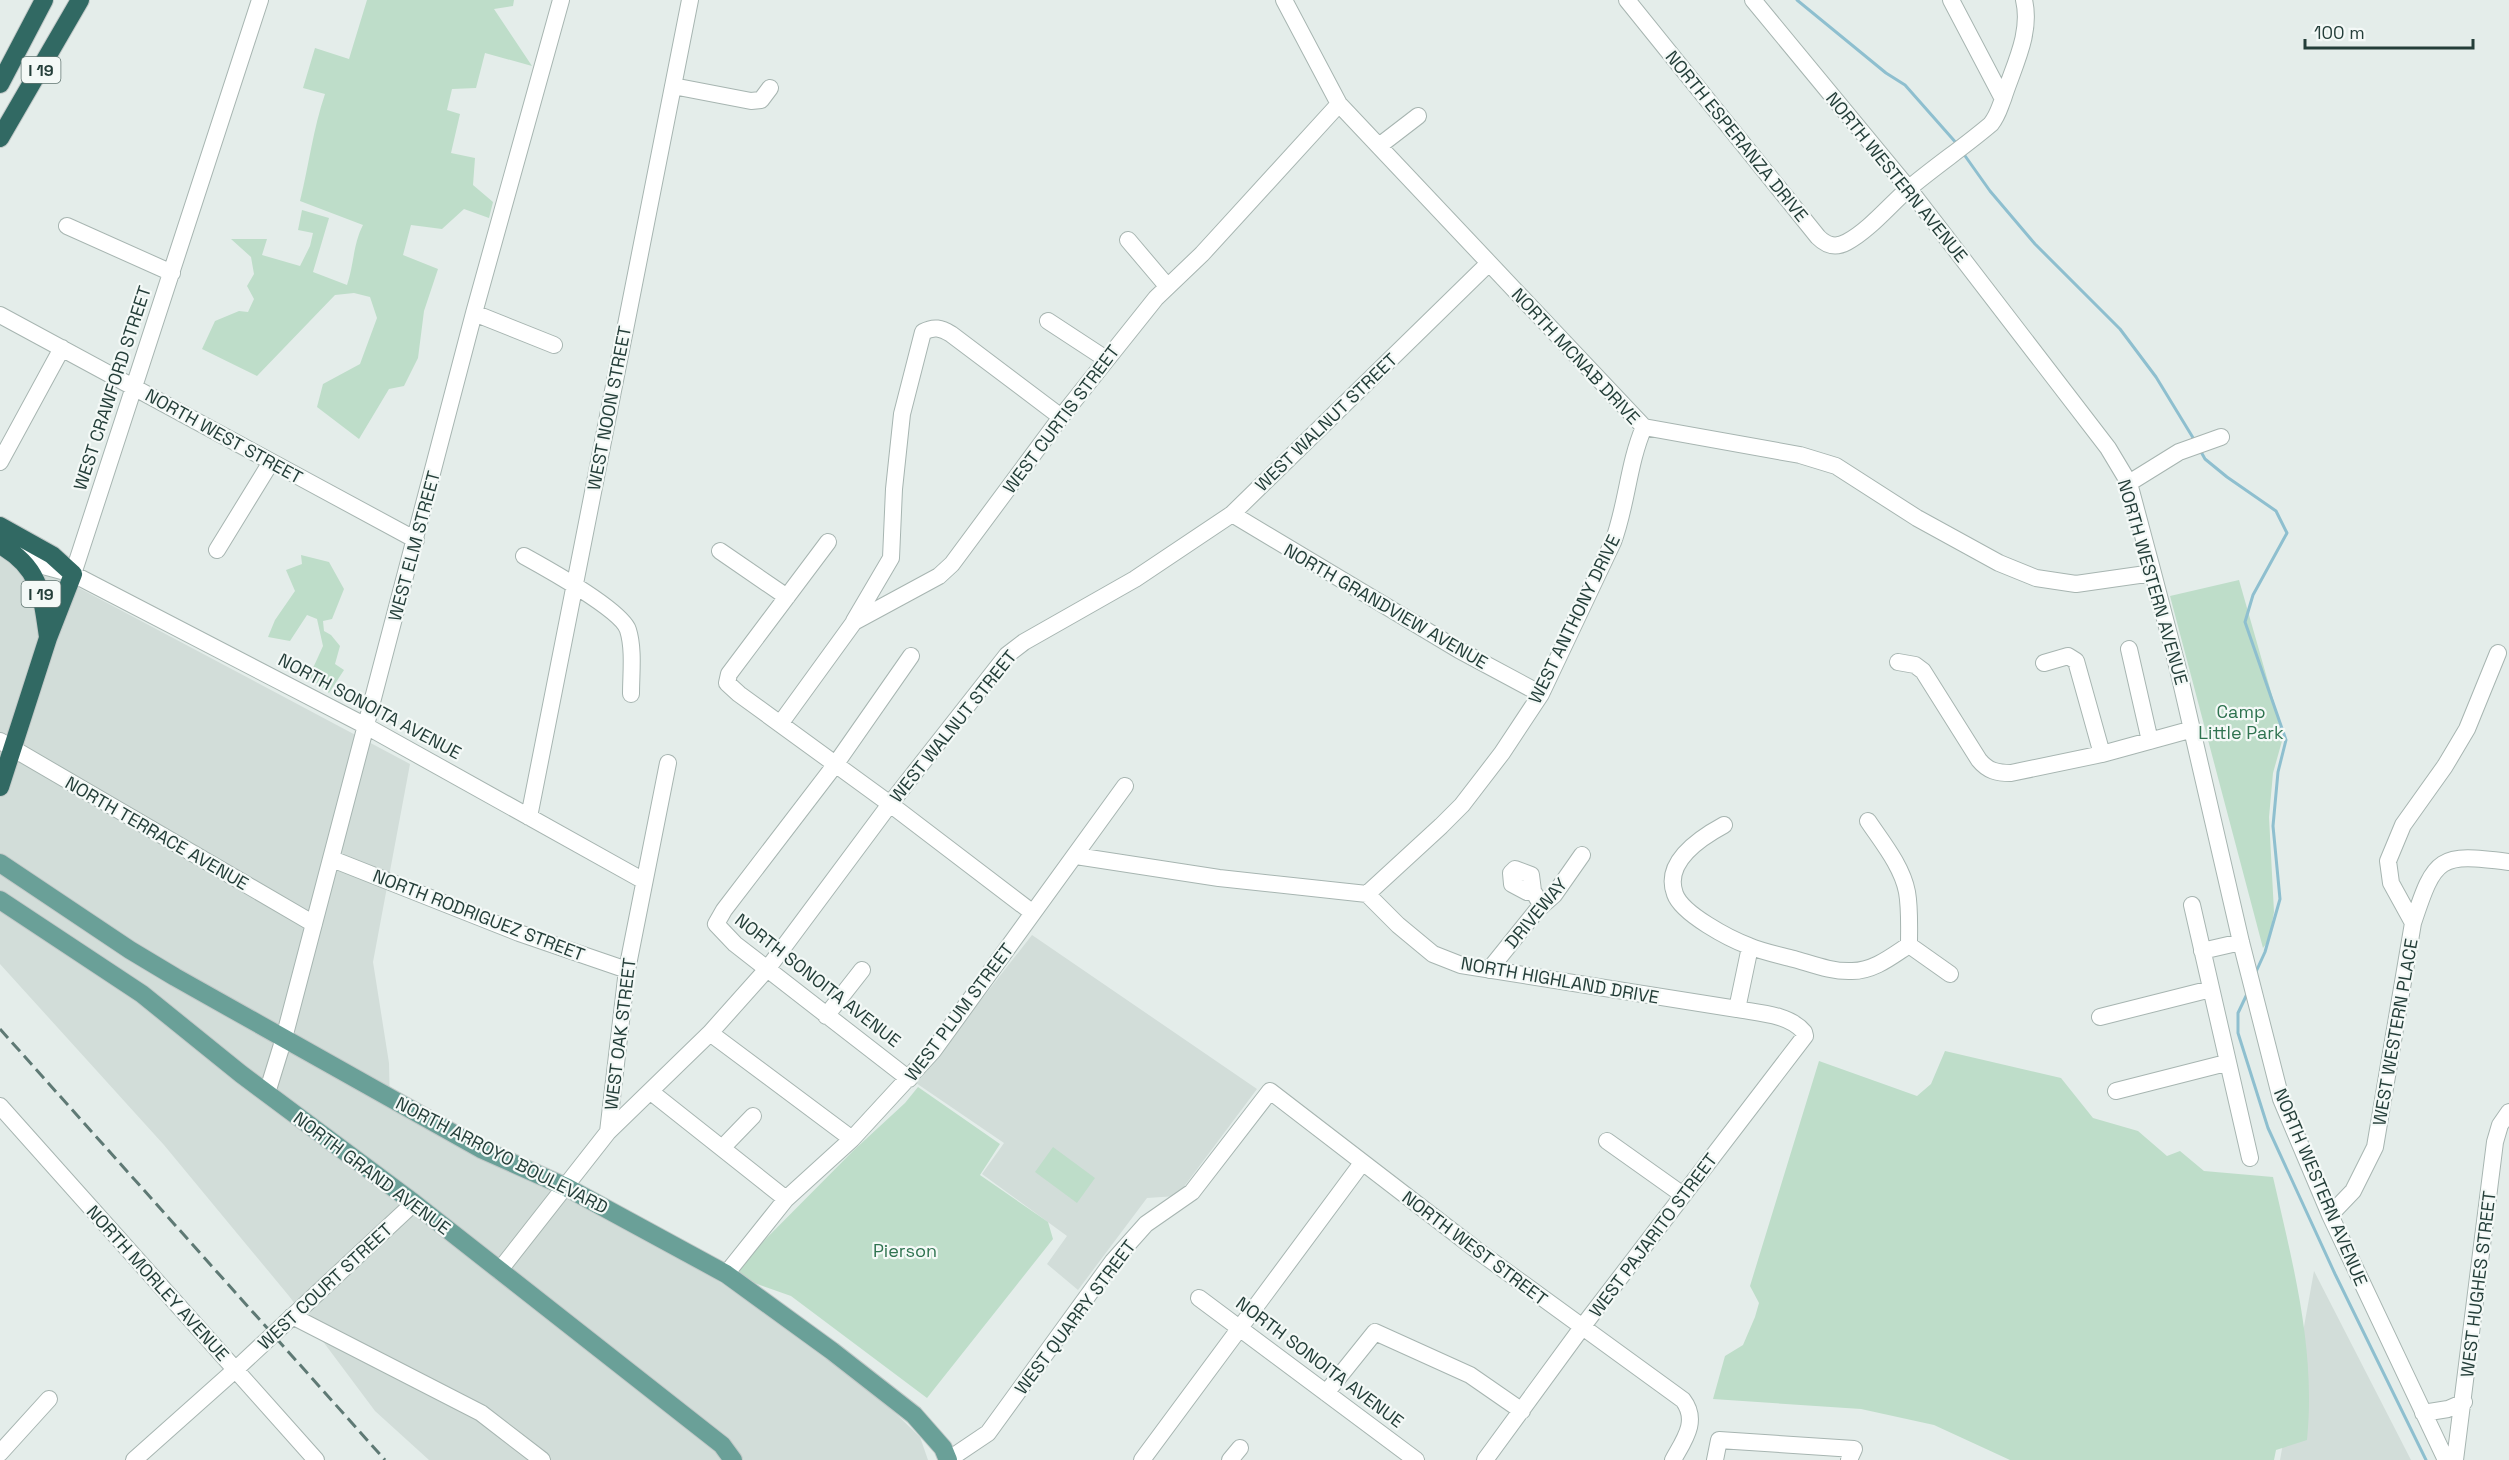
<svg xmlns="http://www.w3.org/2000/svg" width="2509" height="1460" font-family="'Space Grotesk',sans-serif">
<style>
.built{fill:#d2ddd9}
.green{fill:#beddc9}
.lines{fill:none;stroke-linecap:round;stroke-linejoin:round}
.stream{stroke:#8ebfcf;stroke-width:3}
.minor-casing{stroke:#a7b5b1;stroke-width:18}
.major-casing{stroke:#c2c9c8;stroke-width:20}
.highway-casing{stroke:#c2c9c8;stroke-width:20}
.minor{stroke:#fff;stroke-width:16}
.major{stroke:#6aa098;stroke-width:18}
.highway{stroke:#316963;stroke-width:18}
.rail{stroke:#5e7974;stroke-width:3;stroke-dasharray:12 6;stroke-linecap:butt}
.labels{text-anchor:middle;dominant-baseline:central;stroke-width:4.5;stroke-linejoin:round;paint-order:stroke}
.shield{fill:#f4f9f7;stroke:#627672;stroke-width:1.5}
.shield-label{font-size:16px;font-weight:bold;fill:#243e39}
.street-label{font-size:18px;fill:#243e39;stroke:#f4f9f7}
.park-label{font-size:18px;fill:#2f7350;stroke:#f4f9f7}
</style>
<rect width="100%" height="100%" fill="#e4edea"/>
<path class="built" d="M0,546L410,764L373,962L389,1063L390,1108L509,1166L688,1260L859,1378L920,1437L928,1460H429L375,1411L289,1296L164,1145L0,964Z
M1032,935L1257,1089L1177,1196L1147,1198L1078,1290L1047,1264L1067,1236L982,1174L1004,1143L916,1083Z
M2314,1271L2411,1460H2280Z"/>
<path class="green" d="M367,0H514L513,6L494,9L532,66L485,53L476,88L452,89L447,110L460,114L451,153L475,158L473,185L493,202L489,218L464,209L442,229L411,225L403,255L438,269L424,311L418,358L404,386L389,389L359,439L317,407L323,384L360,364L377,318L370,297L354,293L335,295L257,376L202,349L215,321L239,311L248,312L254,299L247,286L254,274L251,257L231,239H267L262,255L300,266L310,246L313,233L298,230L302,210L329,218L313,272L347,285C354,265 353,244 363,225L300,201C309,165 313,129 325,94L303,88L315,48L349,59Z
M301,555L329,562L344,589L332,619L323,621L324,631L331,635L340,646L335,664L344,670L329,693L309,677L323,646L317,619L307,615L290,641L268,637L275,620L295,591L286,570L302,564Z
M2239,580L2277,713L2282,741L2273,773L2269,817L2274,912L2269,940L2263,948L2170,596Z
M1945,1051L2061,1078L2093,1118L2138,1131L2167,1156L2180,1151L2204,1171L2273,1177C2293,1265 2316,1349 2307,1440L2276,1450L2274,1460H2010L1934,1425L1861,1409L1713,1399L1725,1356L1743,1345L1755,1317L1759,1303L1750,1286L1819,1061L1917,1096L1931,1084Z
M918,1087L1000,1144L980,1175L1048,1222L1053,1239L927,1398L791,1296L746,1280L740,1276L739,1270L744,1261L853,1151L905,1103Z
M1053,1147L1095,1178L1077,1203L1035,1172Z"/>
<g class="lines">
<path class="stream" d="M1797,0L1886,73L1905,85L1958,145
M1963,153L1990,191L2035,244L2120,329L2156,377L2195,441
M2200,450L2205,459L2227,477L2276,511L2287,533L2253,595L2245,622L2286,740L2278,772L2273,826L2280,899L2265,952L2255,974
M2247,994L2238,1013V1033L2268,1128L2335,1274L2426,1460"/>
<defs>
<path id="minor" d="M1284,0L1339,104L1644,427L1800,455L1836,466L1917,518L1999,563L2036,578L2076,584L2153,573
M1627,0L1818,237C1827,246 1836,248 1847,242C1868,231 1889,206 1907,190C1934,167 1964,147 1991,124C1998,115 1999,109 2003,99C2013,67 2032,34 2024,0
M1753,0L1909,189L2108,448L2129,483L2153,573L2178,669L2241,942L2281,1099L2330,1215L2446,1460
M1951,0L2003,99
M673,86L751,101L761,100L770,88
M1379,146L1418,116
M67,226L172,273
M1128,240L1167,286
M474,313L554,345
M0,315L416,540
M1048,321L1106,359
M0,462L62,348
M2129,483L2179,452L2221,437
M1232,514L1459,650L1541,694
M828,542L729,674L727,683L739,694L890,804L1033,913
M217,550L271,462
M720,551L787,597
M18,555L47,567L73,574L366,726L644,881
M524,556C544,567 622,610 628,630C634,649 631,674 631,694
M73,574L260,0
M854,621L891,558L894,489L902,414L923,332C934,326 941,328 951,334L1061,417
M2129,649L2150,741
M1898,662L1915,665L1923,671L1979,760C1988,771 1997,773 2011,773L2102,754L2193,729
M2044,663L2068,656L2076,661L2102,754
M780,724L854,622L939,576L952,564L1061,417L1156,298L1202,254L1339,104
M0,741L314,924
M529,817L690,0
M1724,825C1700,838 1663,862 1675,894C1682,914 1730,939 1749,946C1763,952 1779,955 1794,959C1812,964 1832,972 1852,971C1874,971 1892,956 1909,945C1909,928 1910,909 1907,892C1902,866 1882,842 1868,821
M1076,856L1219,878L1367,894L1398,925L1433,954L1461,965L1737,1009C1758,1013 1789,1014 1804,1032L1805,1036L1583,1326L1485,1460
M332,859L519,933L627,970
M1533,891L1527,892L1512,884L1511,873L1515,869L1531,875L1533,891L1542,906
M1367,894L1441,826L1462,805L1502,753L1541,694L1613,542C1627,505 1628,464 1644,427
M2192,905L2250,1158
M2413,923C2435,856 2439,853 2509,862
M1909,945L1950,974
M2202,951L2241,942
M1489,970L1538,909L1554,895L1582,855
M1737,1009L1750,947
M826,1016L862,970
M2100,1017L2211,989
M710,1033L852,1139
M909,1079L735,944L716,924L724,910L835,765L911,656
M2116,1091L2226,1063
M651,1092L786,1199
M267,1093L284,1038L474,313L561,0
M0,1106L316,1460
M608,1132L710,1033L768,968L890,804L1007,655L1024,642L1135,579L1232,514L1489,263
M1607,1141L1683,1195
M723,1147L753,1116
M2330,1215L2353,1191L2375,1147L2413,923L2391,883L2388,861L2403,825L2445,766L2467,729L2498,653
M499,1271L608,1132L627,970L668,763
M726,1274L786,1199L852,1139L933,1051L1125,786
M1199,1298L1416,1460
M292,1316L481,1413L542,1460
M1326,1393L1375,1332L1470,1375L1522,1411
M2423,1413L2448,1409L2464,1402
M0,1453L49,1399
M134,1460L235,1370L414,1203
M948,1460L988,1433L1113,1261L1146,1224L1192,1192L1270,1091L1478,1251L1683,1400C1699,1421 1684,1440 1673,1460
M1142,1460L1362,1163
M1230,1460L1240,1448
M1715,1460L1719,1440L1854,1449L1849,1460
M2455,1460L2495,1142L2500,1125L2509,1112"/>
<path id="major" d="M0,863L130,950L175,977L481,1149L566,1187L726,1274L832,1351L914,1415L943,1448L948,1460
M0,900L142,994L241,1074L414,1203L722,1445L733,1460"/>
<path id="highway" d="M0,84L44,0
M0,138L80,0
M0,526L52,555L73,574L48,638L0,787
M0,545C40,567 42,595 48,637"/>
</defs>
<use href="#minor" class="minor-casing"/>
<use href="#major" class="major-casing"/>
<use href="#highway" class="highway-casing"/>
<use href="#minor" class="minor"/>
<use href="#major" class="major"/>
<use href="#highway" class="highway"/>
<path class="rail" d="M0,1029L385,1460"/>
</g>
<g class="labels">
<g class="shield">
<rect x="21.5" y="57" width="39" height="26" rx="4.5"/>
<rect x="21.5" y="581" width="39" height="26" rx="4.5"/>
</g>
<g class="shield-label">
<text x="41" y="70">I 19</text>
<text x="41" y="594">I 19</text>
</g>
<g class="street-label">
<text transform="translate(1737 136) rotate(51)">NORTH ESPERANZA DRIVE</text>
<text transform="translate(1897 177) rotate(51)">NORTH WESTERN AVENUE</text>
<text transform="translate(1576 356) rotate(47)">NORTH MCNAB DRIVE</text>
<text transform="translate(112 388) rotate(-72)">WEST CRAWFORD STREET</text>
<text transform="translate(609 408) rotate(-79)">WEST NOON STREET</text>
<text transform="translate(1061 419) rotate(-53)">WEST CURTIS STREET</text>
<text transform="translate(1326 422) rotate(-44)">WEST WALNUT STREET</text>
<text transform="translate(224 436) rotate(29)">NORTH WEST STREET</text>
<text transform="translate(414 546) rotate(-75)">WEST ELM STREET</text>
<text transform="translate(2153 582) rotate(74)">NORTH WESTERN AVENUE</text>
<text transform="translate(1386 606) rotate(30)">NORTH GRANDVIEW AVENUE</text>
<text transform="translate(1574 619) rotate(-64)">WEST ANTHONY DRIVE</text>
<text transform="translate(370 706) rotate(28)">NORTH SONOITA AVENUE</text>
<text transform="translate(953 726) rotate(-51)">WEST WALNUT STREET</text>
<text transform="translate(157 833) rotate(30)">NORTH TERRACE AVENUE</text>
<text transform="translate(1536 913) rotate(-50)">DRIVEWAY</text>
<text transform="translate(479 915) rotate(21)">NORTH RODRIGUEZ STREET</text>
<text transform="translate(818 980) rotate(38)">NORTH SONOITA AVENUE</text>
<text transform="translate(1560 980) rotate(10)">NORTH HIGHLAND DRIVE</text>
<text transform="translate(959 1012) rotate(-53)">WEST PLUM STREET</text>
<text transform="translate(2395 1032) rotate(-80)">WEST WESTERN PLACE</text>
<text transform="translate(620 1034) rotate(-83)">WEST OAK STREET</text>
<text transform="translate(502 1155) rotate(27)">NORTH ARROYO BOULEVARD</text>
<text transform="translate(372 1173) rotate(37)">NORTH GRAND AVENUE</text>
<text transform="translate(2321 1187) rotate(67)">NORTH WESTERN AVENUE</text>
<text transform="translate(1653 1235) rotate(-53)">WEST PAJARITO STREET</text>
<text transform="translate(1475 1248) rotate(37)">NORTH WEST STREET</text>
<text transform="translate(158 1283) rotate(48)">NORTH MORLEY AVENUE</text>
<text transform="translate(2478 1284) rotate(-83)">WEST HUGHES STREET</text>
<text transform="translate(325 1286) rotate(-43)">WEST COURT STREET</text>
<text transform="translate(1075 1317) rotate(-53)">WEST QUARRY STREET</text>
<text transform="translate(1320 1362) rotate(37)">NORTH SONOITA AVENUE</text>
</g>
<g class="park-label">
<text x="2241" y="711">Camp<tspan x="2241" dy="21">Little Park</tspan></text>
<text x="905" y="1250">Pierson</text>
</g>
</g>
<path d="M2305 39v9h168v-9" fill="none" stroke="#243e39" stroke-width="3"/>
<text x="2314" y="39" font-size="18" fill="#243e39" stroke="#f4f9f7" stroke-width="4.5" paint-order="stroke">100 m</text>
</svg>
